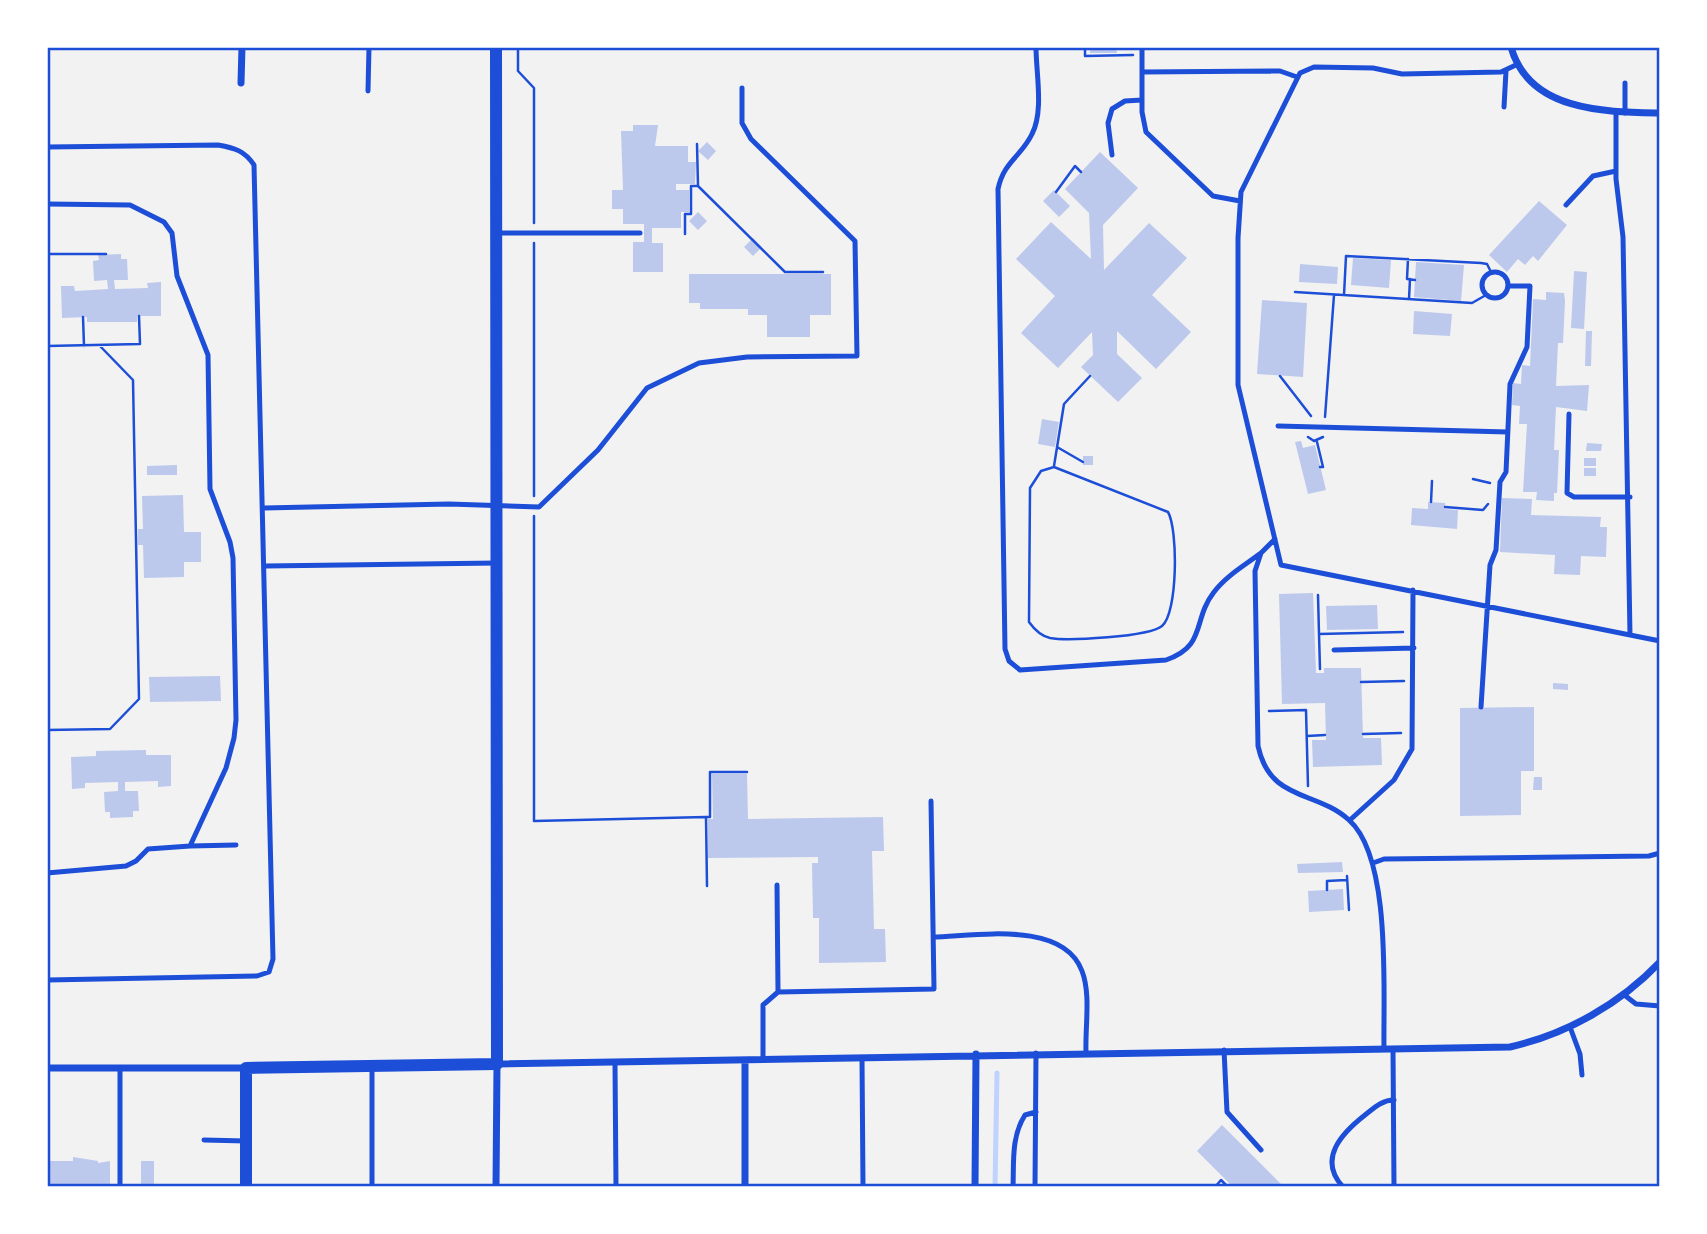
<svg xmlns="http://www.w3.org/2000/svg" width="1707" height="1234" font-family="Inter,sans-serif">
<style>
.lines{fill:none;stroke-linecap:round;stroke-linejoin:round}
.stream{stroke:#bfd3fe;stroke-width:5}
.building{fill:#bdc9ec}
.path{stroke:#1d4ed8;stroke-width:2.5}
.service{stroke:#1d4ed8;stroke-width:5}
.minor{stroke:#1d4ed8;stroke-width:7}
.tertiary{stroke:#1d4ed8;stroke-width:12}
.neatline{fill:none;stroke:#1d4ed8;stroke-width:2.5}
</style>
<rect width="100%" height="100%" fill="#f2f2f2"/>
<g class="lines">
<path class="stream" d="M995,1187L997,1073"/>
</g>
<path class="building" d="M1090,47H1116L1117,53H1090Z
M633,125H658L655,146H688V162H696L695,184H676V190H689V212H681V228H652V243H663V272H633V242H644V224H623V209H612V190H623L621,131H633Z
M707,142L716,151L708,160L698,151Z
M1100,152L1138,188L1103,225L1104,270L1149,223L1187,258L1152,295L1191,332L1156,369L1117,331V354L1142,378L1118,402L1081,367L1093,355L1092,332L1058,368L1021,333L1055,296L1016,259L1051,222L1091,259L1089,213L1065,189Z
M1054,190L1070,206L1059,217L1043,201Z
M1539,201L1567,225L1538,261L1533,256L1525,265L1518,259L1507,272L1489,255Z
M698,212L707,221L698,230L689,221Z
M753,238L762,247L753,256L744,247Z
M121,254V259H127L128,280H114L115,289L148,288L147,283L161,282V316H137V322H87V317L62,318L61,286H74L75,291L108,289L107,280L94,281L93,261L99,260L98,255Z
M1353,258L1391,260L1389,288L1351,285Z
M1416,262L1464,265L1461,301L1414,297Z
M1300,264L1338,267L1337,284L1299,282Z
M1574,271L1587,272L1584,329L1571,328Z
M689,274H831V315H810V337H767V315H748V309H700V303H689Z
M1546,292L1564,293L1565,301L1563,343H1558L1556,386L1589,385L1587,411L1556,407L1554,450H1559L1557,493H1554V501L1536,500L1537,492H1523L1527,424H1519L1520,406L1512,405L1513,383L1521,384L1522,365L1530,366L1533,299L1546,300Z
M1262,300L1307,303L1303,377L1257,374Z
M1414,311L1452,314L1450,336L1413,334Z
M1586,331H1592L1591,366H1585Z
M1042,419L1059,422L1055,447L1038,444Z
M1301,441L1303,448L1315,445L1326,490L1308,494L1295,442Z
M1587,443L1602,444L1601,451H1586Z
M1083,456H1093V465H1083Z
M1584,458H1596V466H1584Z
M177,465V475H147V466Z
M1584,468H1596V476H1584Z
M183,495L184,532H201V562H184V577L144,578L143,545H138V529H143L142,496Z
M1502,498L1532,499L1531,515L1601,517L1600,527H1607L1606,557L1581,556L1580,575L1554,574L1555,555L1500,552Z
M1428,502L1445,503V509L1458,510L1457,529L1411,525L1412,508L1428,509Z
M1313,593L1316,673H1324V668H1361L1363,738H1381L1382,765L1313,767L1312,740H1326L1325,703L1282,704L1279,594Z
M1377,605L1378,629L1327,630L1326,606Z
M220,676L221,701L150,702L149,677Z
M1553,683L1568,684V690L1553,689Z
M1534,707V771H1521V815L1460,816V708Z
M146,750V755H171V786L158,787V781L125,782V791H138L139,811H133V817L110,818V812H105L104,792L118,791V782L85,783V788L72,789L71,757L96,756V751Z
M712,774H747L748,819L883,817L884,851H872L874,929H885L886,962L819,963V918H813L812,863H818V857L708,858V819H713Z
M1534,777H1542V790H1533Z
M1342,862L1343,872L1298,873L1297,864Z
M1343,889L1344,910L1309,912L1308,891Z
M1222,1125L1284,1187H1233L1197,1151Z
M73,1157L98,1161V1163L110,1161V1187H47V1161H73Z
M141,1161H154V1187H141Z"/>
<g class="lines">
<path class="path" d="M518,47V71L534,88V223
M1085,47V56L1133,55
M697,144L698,186L785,272H823
M1056,192L1075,166L1081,172
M685,234V214H691V186H698
M534,243V496
M47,254H106
M1408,259L1407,279L1415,280
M1295,292L1472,303L1486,295
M1344,295L1346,256L1481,263L1487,264L1491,272
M1409,299L1410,279
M83,317L84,346
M47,346L140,344L139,316
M1280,376L1311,416
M1325,417L1334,295
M1308,437L1314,441L1323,437
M1317,442L1323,467H1320
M1057,447L1083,462
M1054,466L1064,404L1090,376
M1054,467L1168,512C1178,529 1178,613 1162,626C1149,637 1067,641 1050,638C1041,636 1034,629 1029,622L1030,488L1041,471Z
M1473,479L1490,483
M1431,502L1432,481
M1445,507L1483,510L1488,504
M534,516V821L706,817
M1318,595L1319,634L1403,632
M1319,634L1320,669
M1361,682L1404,681
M1269,711L1306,710L1308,786
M47,730L110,729L139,699L133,380L99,345
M1363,734L1401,733
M1307,736L1325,735
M1347,876L1349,910
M707,886L706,817H710V772H747
M1327,890V881L1346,880
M1215,1187L1221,1180L1228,1187"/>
<path class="service" d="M1036,47C1036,73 1044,111 1032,134C1021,157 1004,161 998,189L1005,649L1009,661L1020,670L1166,660C1207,646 1192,620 1214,592C1226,576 1245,565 1261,553
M1142,47V112L1146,132L1213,196L1240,201
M1518,64L1501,72L1402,74L1373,68L1314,67L1300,73L1241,192L1238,238V385L1281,565L1660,641
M1142,72L1280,71L1297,77
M1625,83V113
M368,91L369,47
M1504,107L1506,71
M1616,113V179L1623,237L1630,635
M47,147L218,145C235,148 245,151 254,165L273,959L269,972L257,976L47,980
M1112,155L1108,123L1112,109L1125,101L1142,100
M47,204L130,205L164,222L172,233L177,276L208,355L210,489L230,542L233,558L236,720L234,738L226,768L190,846L148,849L136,861L126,866L47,873
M1566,205L1593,176L1616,171
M497,233H640
M1482 285a13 13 0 1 1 26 0a13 13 0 1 1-26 0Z
M1569,414L1567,493L1574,497H1630
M1278,426L1508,432
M264,508L449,504L539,507L598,450L647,388L699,363L747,357L857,356L855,241L751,139L742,123V88
M1275,539L1261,553L1255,571L1258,746C1270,802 1316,790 1349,820C1392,858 1383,993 1384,1049
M265,566L497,563
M1334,650L1414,648
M1481,707L1490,565L1496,550L1500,482L1506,472L1510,384L1527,347L1530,286H1508
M1350,820L1394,780L1412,749L1413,590
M190,846L236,845
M1373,863L1384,859L1649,856L1660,853
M933,937C976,936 1063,920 1082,971C1091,994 1085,1027 1086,1052
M778,992L934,989L931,801
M1623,994L1636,1004L1660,1006
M1570,1027L1580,1054L1582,1075
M1393,1049L1394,1187
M1224,1050L1227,1112L1261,1150
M862,1058L863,1187
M763,1060V1005L778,992L777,885
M615,1063L616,1187
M204,1140L246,1141
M120,1187V1068
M372,1187V1067
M1013,1187C1014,1162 1011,1137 1025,1115L1036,1112
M1035,1187L1036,1053
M1343,1187C1317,1159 1342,1133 1365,1115C1374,1108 1382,1100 1394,1100"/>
<path class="minor" d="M1511,47C1529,112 1606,112 1660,113
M241,83L242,47
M47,1068H246
M496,1187L497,1064L1510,1047C1567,1034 1620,1004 1660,962
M745,1187V1061
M975,1187L976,1054"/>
<path class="tertiary" d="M246,1187V1068L497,1064L496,47"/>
</g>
<rect width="1707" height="1234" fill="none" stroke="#ffffff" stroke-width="98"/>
<rect x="49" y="49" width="1609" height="1136" class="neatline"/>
</svg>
